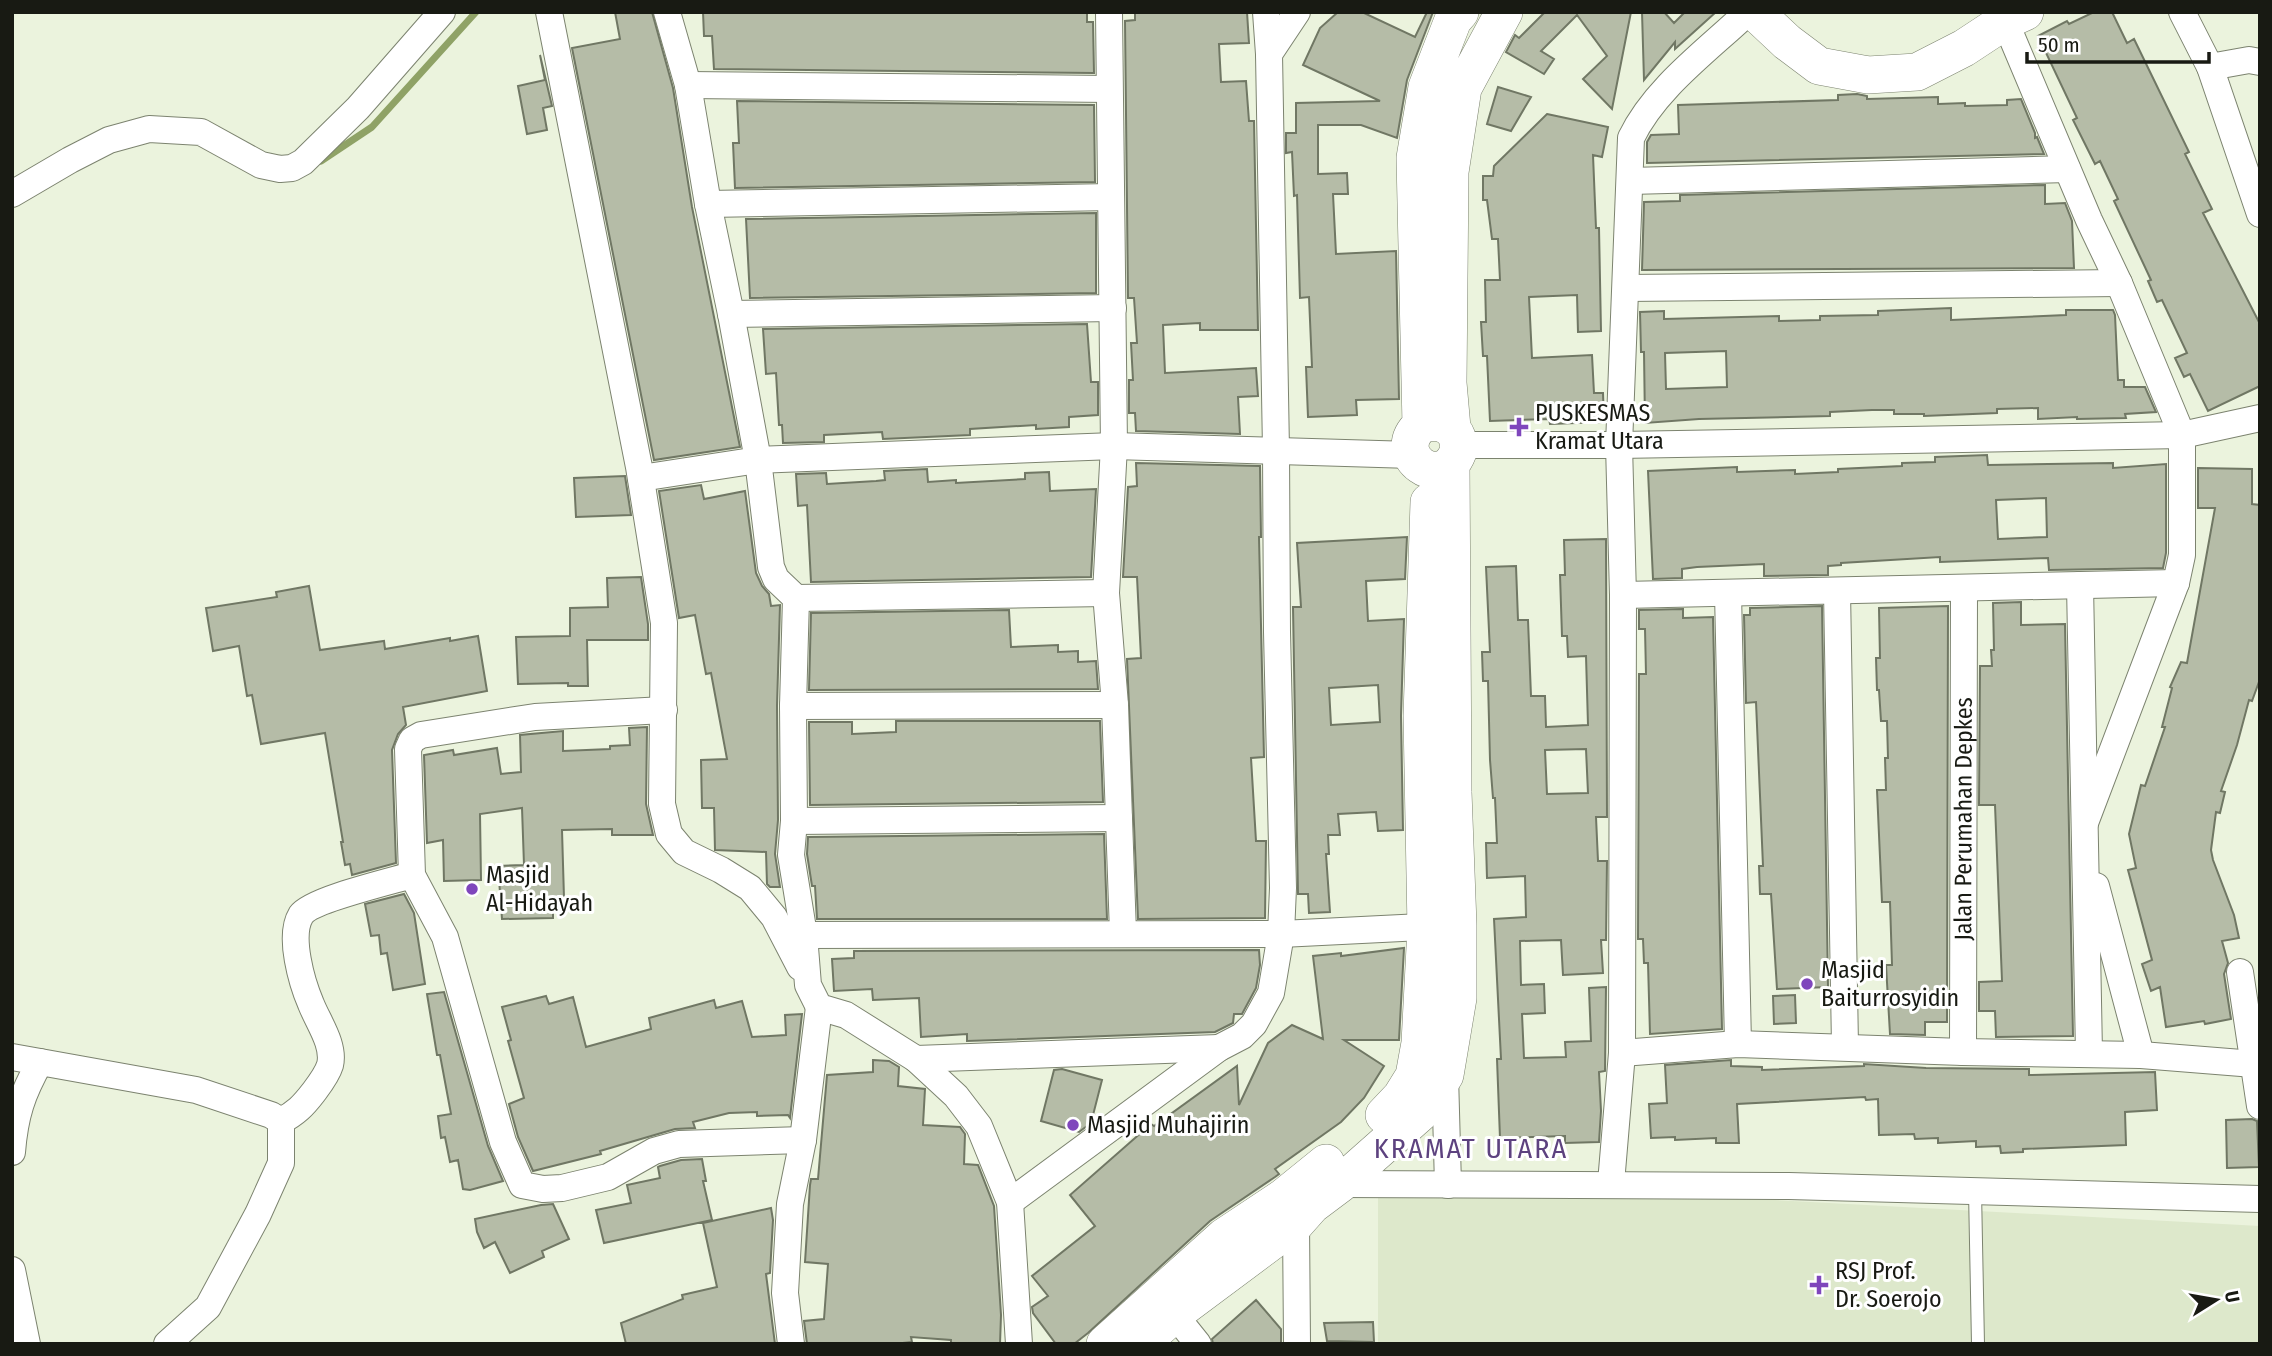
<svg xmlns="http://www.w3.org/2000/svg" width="2272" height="1356" font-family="'Fira Sans Condensed',sans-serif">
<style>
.built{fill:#dde8cb}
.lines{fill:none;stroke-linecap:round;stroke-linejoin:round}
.stream{stroke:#8fa266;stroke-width:7}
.building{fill:#b5bca7;stroke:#707764;stroke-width:2;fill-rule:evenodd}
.lane-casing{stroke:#7c836f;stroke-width:14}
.street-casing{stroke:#7c836f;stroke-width:28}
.secondary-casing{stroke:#7c836f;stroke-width:38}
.lane{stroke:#fff;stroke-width:12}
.street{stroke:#fff;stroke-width:26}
.secondary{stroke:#fff;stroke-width:37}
.poi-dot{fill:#7f46bc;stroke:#fff;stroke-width:2.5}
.labels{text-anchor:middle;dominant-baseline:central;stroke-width:6;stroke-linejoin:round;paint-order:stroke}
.poi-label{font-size:24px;fill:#181a13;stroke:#fff;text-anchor:start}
.street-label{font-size:24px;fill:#181a13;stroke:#fff}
.quarter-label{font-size:28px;letter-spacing:2px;fill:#5d427f;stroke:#fff}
</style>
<rect width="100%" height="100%" fill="#ebf3dd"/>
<path class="built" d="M1624,1192L2260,1226V1344H1378V1198Z"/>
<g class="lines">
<path class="stream" d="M321,161L372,127L476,12"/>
</g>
<path class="building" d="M615,12H652L673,88L692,207L740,447L654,460L572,48L620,39Z
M703,12H1087V22H1093L1094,73L714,69L712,36H704Z
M1135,12H1247L1249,43L1219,44L1221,82L1246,81L1249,121H1254L1258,330H1200V323L1163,325L1165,373L1256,368L1258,396L1238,397L1240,434L1136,431L1135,413H1129V380H1133L1131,343H1137L1134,298H1128L1125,21L1135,20Z
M1338,12H1362L1415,37L1427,12H1433L1407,80L1397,138L1361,125H1318V174L1347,173L1348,194H1333L1336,254L1396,251L1399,399L1356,400L1357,415L1308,417L1306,367H1312L1309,297L1300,298L1297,195L1294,196L1292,152L1286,153V133H1296V103L1380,101L1303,65L1320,28Z
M1545,12H1631L1612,109L1583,79L1607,56L1577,15L1541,51L1554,59L1544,74L1506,52L1515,35L1519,38Z
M1642,12H1664L1674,23L1685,12H1716L1675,49V42L1644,80Z
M2094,12H2112L2127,43L2134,39L2189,152L2185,154L2212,209L2203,213L2260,324V386L2208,411L2190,374L2184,377L2175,358L2187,353L2162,300L2157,302L2148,281L2151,280L2114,201L2118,199L2100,161L2095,164L2073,120L2077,118L2038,36L2067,21L2069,24Z
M540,55L552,106L543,108L547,130L527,134L518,86L545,80Z
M1498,87L1531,97L1511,131L1487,124Z
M1857,94L1867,96V99L1938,97V104L1965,103V106L2007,105V100L2021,99L2035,133V138L2037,137L2044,154L1647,163V142L1651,135L1679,134L1678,105L1838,100V95Z
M737,101L1094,105L1095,182L735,188L733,143H739Z
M1547,114L1608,127L1602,157L1593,155L1596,228H1599L1601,331L1578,332L1577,295L1529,297L1532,358L1592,355L1594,393H1603L1604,422L1550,424L1549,419L1490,421L1487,356H1483L1481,322H1486L1485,280H1500L1498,239H1492L1487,200H1483V176H1493L1494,166Z
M2045,185V204L2065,203L2072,221L2074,268L1642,270L1644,202L1680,201V195Z
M1096,213V293L750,298L746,219Z
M1951,308V320L2066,315V310H2113L2115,315L2118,380H2124V387H2145L2156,412L2125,414L2126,418L2077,419V417L2038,419V408L1997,409V413L1924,416V414H1894V410H1872L1830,412V416L1699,419L1645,423L1644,352H1641L1640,312L1664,311V319L1779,316V321L1820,320V316L1878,315V311ZM1726,351L1727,387L1666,389L1665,353Z
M1087,324L1091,382H1098V415L1069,417V427L1036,429V425L970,429V435L883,439L882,432L824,435V442L783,443L782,425H779L776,373L766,374L763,329Z
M1987,455L1988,465L2113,463V468L2166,464V553L2163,568L2049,570L2048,558L1940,562V557L1841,563V565L1828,566V575L1764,576V564L1697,567L1682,569V578L1653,579L1648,471L1737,467V472L1795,470V474L1838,472V469L1902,466V463L1935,462V457ZM2046,498L2047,537L1998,539L1996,500Z
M1136,463L1260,466L1261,537H1259L1264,757L1251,758L1256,841H1266L1265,918L1138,919L1127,659L1141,658L1137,577H1123L1128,487L1137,486Z
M2198,468L2252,469V504L2260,505V679L2252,701L2249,700L2237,745L2221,791L2225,792L2220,813L2216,812L2211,850L2213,860L2234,915L2239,938L2222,941L2228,963L2224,974L2231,1019L2205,1024L2204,1021L2166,1027L2160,987L2151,991L2142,964L2152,960L2128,870L2136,868L2129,834L2141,785L2145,786L2165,727H2162L2172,688L2170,687L2181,662L2187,663L2215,508H2198Z
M927,469L928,482L956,480V483L1025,479V473L1049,472L1050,491L1096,489L1091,577L811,582L807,505L798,506L796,474L826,473L827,484L876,481L885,480L884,471Z
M625,476L631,515L576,517L574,478Z
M701,485L704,499L745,491L756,573L762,586L769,594L771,606L780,605L777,706L778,820L775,854L780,887H770L767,884L766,852L715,850L714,808H702L701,760L727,759L711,673L706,674L695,615L679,618L659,491Z
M1407,537L1405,579L1366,581L1368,621L1404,619L1401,716L1403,830L1378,831L1376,812L1338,814L1340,835H1328L1329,854H1326L1330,912L1309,913L1308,894H1298L1293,607H1301L1297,543ZM1378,685L1380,722L1331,725L1329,688Z
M1606,539L1607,817H1596L1598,861H1607L1606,940H1601L1603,973L1563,975L1561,940L1520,941L1521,985L1544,984L1545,1013L1522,1014L1524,1058L1566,1057L1565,1042L1591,1041L1589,988L1606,987L1605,1071L1599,1072L1601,1111L1599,1142L1565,1143V1136L1500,1138L1497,1059H1501L1494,919L1526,917L1525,876L1487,878L1486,843H1497L1495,798H1493L1490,760L1488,681H1483L1482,652H1490L1486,567L1516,566L1518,620H1528L1531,696H1545L1546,727L1588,725L1586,656L1568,657L1567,636H1562L1560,575H1565L1564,540ZM1586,749L1588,793L1547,794L1545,750Z
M641,577L648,624V640H587L588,686H568V683L518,684L516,637L570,636V608L608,607L607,578Z
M309,586L320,650L384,641L385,649L450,638V641L478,636L487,691L403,707L406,725L398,734L392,750L396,863L352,875L350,864L345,865L341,842H343L325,733L261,744L252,695L247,696L239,646L213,651L206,608L277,597L276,592Z
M2021,602V625L2065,624L2073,1036L1996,1037L1995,1011H1979V982L2002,981L1995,805H1979L1980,666H1992L1991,650H1994L1993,603Z
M1822,606L1828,987L1777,989L1771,894H1760L1759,866H1763L1756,702L1746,703L1744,615H1750V608Z
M1948,606L1947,1022H1925V1035L1890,1034L1886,965H1892L1890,902H1882L1877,790H1886L1885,758H1888L1887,721H1881L1879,690H1877L1876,658H1880L1879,608Z
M1683,609V618L1713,617L1722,1029L1650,1034L1648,963H1644L1643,939H1638L1639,674H1646L1645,629H1639V610Z
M1009,610L1011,647L1058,645V652L1078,651V662L1096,661L1098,689L809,690L811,613Z
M896,721H1100L1103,802L810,805L809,722H852V734L896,732Z
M647,727L646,804L653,835H612V829L562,830L564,898H553V918L502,919L498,866L524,865L522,808L480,814L481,880L444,881L443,840L427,843L424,755L453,750L454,755L497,748L501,774L521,772L520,735L563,731V751L610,749V746L630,745L629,728Z
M1104,834L1107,919H817L815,886H812L807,854L808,837Z
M404,894L414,913L425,984L393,990L387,953L381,954L379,935L371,936L365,904Z
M1404,948L1399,1040H1344L1384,1066L1364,1098L1341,1122L1275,1169L1279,1174L1275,1177L1210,1221L1088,1333L1074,1344H1056L1033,1313L1032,1307L1048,1296L1032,1276L1095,1226L1070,1195L1151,1124L1154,1126L1237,1066L1239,1105L1268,1043L1292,1025L1323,1039L1313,956L1341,953V956Z
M1259,950L1260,965L1256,988L1242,1014H1234L1233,1023L1215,1032L967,1041V1034L921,1037L919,998L873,1000L872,989L834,991L832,959L854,958V951Z
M444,992L488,1146L503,1181L470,1190L463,1189L458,1160L450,1162L445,1137L441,1138L438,1116L451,1114L440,1055H437L427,994Z
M1795,995L1796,1023L1774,1024L1773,996Z
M546,996L549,1004L573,997L586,1047L651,1029L649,1018L714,1000L716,1008L742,1001L752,1037L786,1035L785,1015L802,1014L790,1118L788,1115L757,1116V1112L729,1113L693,1122L695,1128L675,1129L600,1151L601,1154L533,1171L518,1137L509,1104L524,1098L508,1041L511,1040L502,1007Z
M873,1060L889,1061L899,1067L898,1086L925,1089L923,1125L960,1127L965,1134L964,1164L978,1165L994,1206L1001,1315L1000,1344H951V1340L911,1337L912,1342L893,1344H807L804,1321L824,1319L828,1264L805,1262L810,1185L811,1179H818L827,1075L873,1072Z
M1731,1060V1066L1762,1067V1070L1864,1066V1064L1926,1068L2029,1069V1075L2155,1072L2157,1110L2125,1112L2126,1145L2023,1149V1152L2001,1153L2000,1146L1976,1147V1141L1938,1143V1138L1915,1139L1914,1134L1879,1135L1878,1099L1866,1100L1865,1097L1737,1104L1739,1143H1716V1138L1675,1140V1137L1651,1138L1649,1104L1667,1103L1665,1065Z
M1062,1069L1102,1080L1091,1123L1079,1132L1041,1121L1054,1070Z
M2252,1119L2257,1121L2259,1167L2227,1168L2226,1120Z
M702,1159L706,1181H703L712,1220L604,1243L596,1210L631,1203L627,1185L660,1178L658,1167L660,1166L681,1160Z
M553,1204L569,1239L542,1251L544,1257L510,1273L495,1242L484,1248L477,1232L475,1219L541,1205Z
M771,1208L773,1220L770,1273L766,1274L775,1344H626L621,1323L683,1299L682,1295L717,1287L703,1223Z
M1256,1300L1281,1329V1344H1213L1212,1339Z
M1373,1322L1374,1342L1327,1341L1324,1323Z"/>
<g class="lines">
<defs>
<path id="lane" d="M1975,1191L1978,1344"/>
<g id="street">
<path d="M549,12L639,467L664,623L662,804L669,834L684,852L721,870L750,888L774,917L800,967"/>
<path d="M667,12L688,85L708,204L731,314L758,460L771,567L776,579L796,598L793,706L794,821L791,855L804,935L808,985L819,1007L846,1015L916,1059L956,1096L979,1126L1010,1202L1019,1344"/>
<path d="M1109,12L1114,446L1106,593L1115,705L1123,933"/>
<path d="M1266,12L1269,54"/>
<path d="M2182,12L2210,67L2260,214"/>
<path d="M2005,21L2089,220L2119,283L2182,435V555L2176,583L2085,823"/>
<path d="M2210,67L2249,60L2260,62"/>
<path d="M688,85L1109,89"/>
<path d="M1630,181L2067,169"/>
<path d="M12,194L70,160L109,140L149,129L201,132L261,165L280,169L292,168L303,162L358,108L442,12"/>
<path d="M708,204L1111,197"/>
<path d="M1626,288L2119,283"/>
<path d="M731,314L1113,308"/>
<path d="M1459,445H1619L2182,435L2260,418"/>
<path d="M641,478L758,460L1114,446L1412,455"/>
<path d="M2080,585L2089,1053"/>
<path d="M1837,591L1845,1046"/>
<path d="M1728,593L1738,1044"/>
<path d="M1623,595L2176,583"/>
<path d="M796,598L1106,593"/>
<path d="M793,706L1115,705"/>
<path d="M664,710L535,717L421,735L412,740L408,749L412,875L445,937L503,1142L522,1185L543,1189L562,1188L608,1177L654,1151L679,1144L803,1140"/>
<path d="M794,821L1119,818"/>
<path d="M2096,886L2141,1055"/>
<path d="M804,935L1281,934L1442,926"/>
<path d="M2240,972L2260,1106"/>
<path id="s1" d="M1963,1052L1964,588"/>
<path d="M1622,1053L1738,1044L1963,1052L2141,1055L2254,1064"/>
<path d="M12,1057L40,1062"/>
<path d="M916,1059L1219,1048"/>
<path d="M1445,1075L1448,1185"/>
<path d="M12,1152C15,1115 22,1094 40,1062L196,1090L271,1115L281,1121"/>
<path d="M1611,1183L1622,1053L1623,595L1619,445L1631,138C1655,88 1708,50 1748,12"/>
<path d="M1340,1184L1789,1186L2260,1199"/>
<path d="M1010,1202L1219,1048L1242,1036L1254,1024L1271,993L1281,934L1283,888L1277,632L1276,450L1269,54L1297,12"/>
<path d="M1291,1213L1296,1223L1297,1344"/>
<path d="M12,1270L27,1344"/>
<path d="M1174,1314L1198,1344"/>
<path d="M167,1344L208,1307L258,1214L281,1163V1121C296,1113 303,1106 313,1093C319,1085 327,1075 330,1065C335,1045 318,1022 311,1004C302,983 288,936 301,915C311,900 392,881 412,875"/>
<path d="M791,1344L785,1293L790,1204L803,1140L819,1007"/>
</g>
<path id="secondary" d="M1755,12L1787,42L1819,66L1868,75L1917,72L1964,48L2005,21L2025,12
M1421,425C1442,417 1462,429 1458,452C1442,494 1387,455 1421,425L1415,158L1427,87L1453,20L1460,12
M1452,428L1448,383L1450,172L1463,88L1504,12
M1384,1115L1401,1097L1414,1076L1420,1043L1426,928L1422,716L1429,502
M1105,1344L1224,1237L1284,1197L1326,1163
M1141,1344L1174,1314L1296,1223L1312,1205L1340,1184L1419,1114L1445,1075L1458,998V925L1453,792L1451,464"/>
</defs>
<use href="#lane" class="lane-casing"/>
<use href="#street" class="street-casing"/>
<use href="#secondary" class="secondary-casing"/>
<use href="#lane" class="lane"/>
<use href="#street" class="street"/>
<use href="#secondary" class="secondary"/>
</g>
<g class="poi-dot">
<path d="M1515.5 416.5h7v7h7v7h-7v7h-7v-7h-7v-7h7z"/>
<circle cx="472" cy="889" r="7"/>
<circle cx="1807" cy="984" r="7"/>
<circle cx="1073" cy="1125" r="7"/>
<path d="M1815.5 1274.5h7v7h7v7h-7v7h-7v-7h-7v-7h7z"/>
</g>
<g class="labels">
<g class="poi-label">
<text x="1535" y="413">PUSKESMAS<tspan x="1535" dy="28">Kramat Utara</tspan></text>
<text x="486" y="875">Masjid<tspan x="486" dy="28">Al-Hidayah</tspan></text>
<text x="1821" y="970">Masjid<tspan x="1821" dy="28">Baiturrosyidin</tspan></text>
<text x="1087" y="1125">Masjid Muhajirin</text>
<text x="1835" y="1271">RSJ Prof.<tspan x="1835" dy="28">Dr. Soerojo</tspan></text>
</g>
<g class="street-label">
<text stroke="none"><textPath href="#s1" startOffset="233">Jalan Perumahan Depkes</textPath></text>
</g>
<g class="quarter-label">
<text x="1471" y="1148">KRAMAT UTARA</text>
</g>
</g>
<rect width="2272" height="1356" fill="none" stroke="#181a13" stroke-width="28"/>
<g transform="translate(2216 1300) rotate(79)" stroke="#ffffff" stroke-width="5" paint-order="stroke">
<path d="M0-5L12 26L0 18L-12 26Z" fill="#181a13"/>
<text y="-10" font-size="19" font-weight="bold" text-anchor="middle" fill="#181a13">U</text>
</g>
<path d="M2027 52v10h182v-10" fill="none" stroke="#181a13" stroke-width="3.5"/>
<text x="2038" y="52" font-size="21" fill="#181a13" stroke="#ffffff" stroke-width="5" paint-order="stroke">50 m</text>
</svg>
